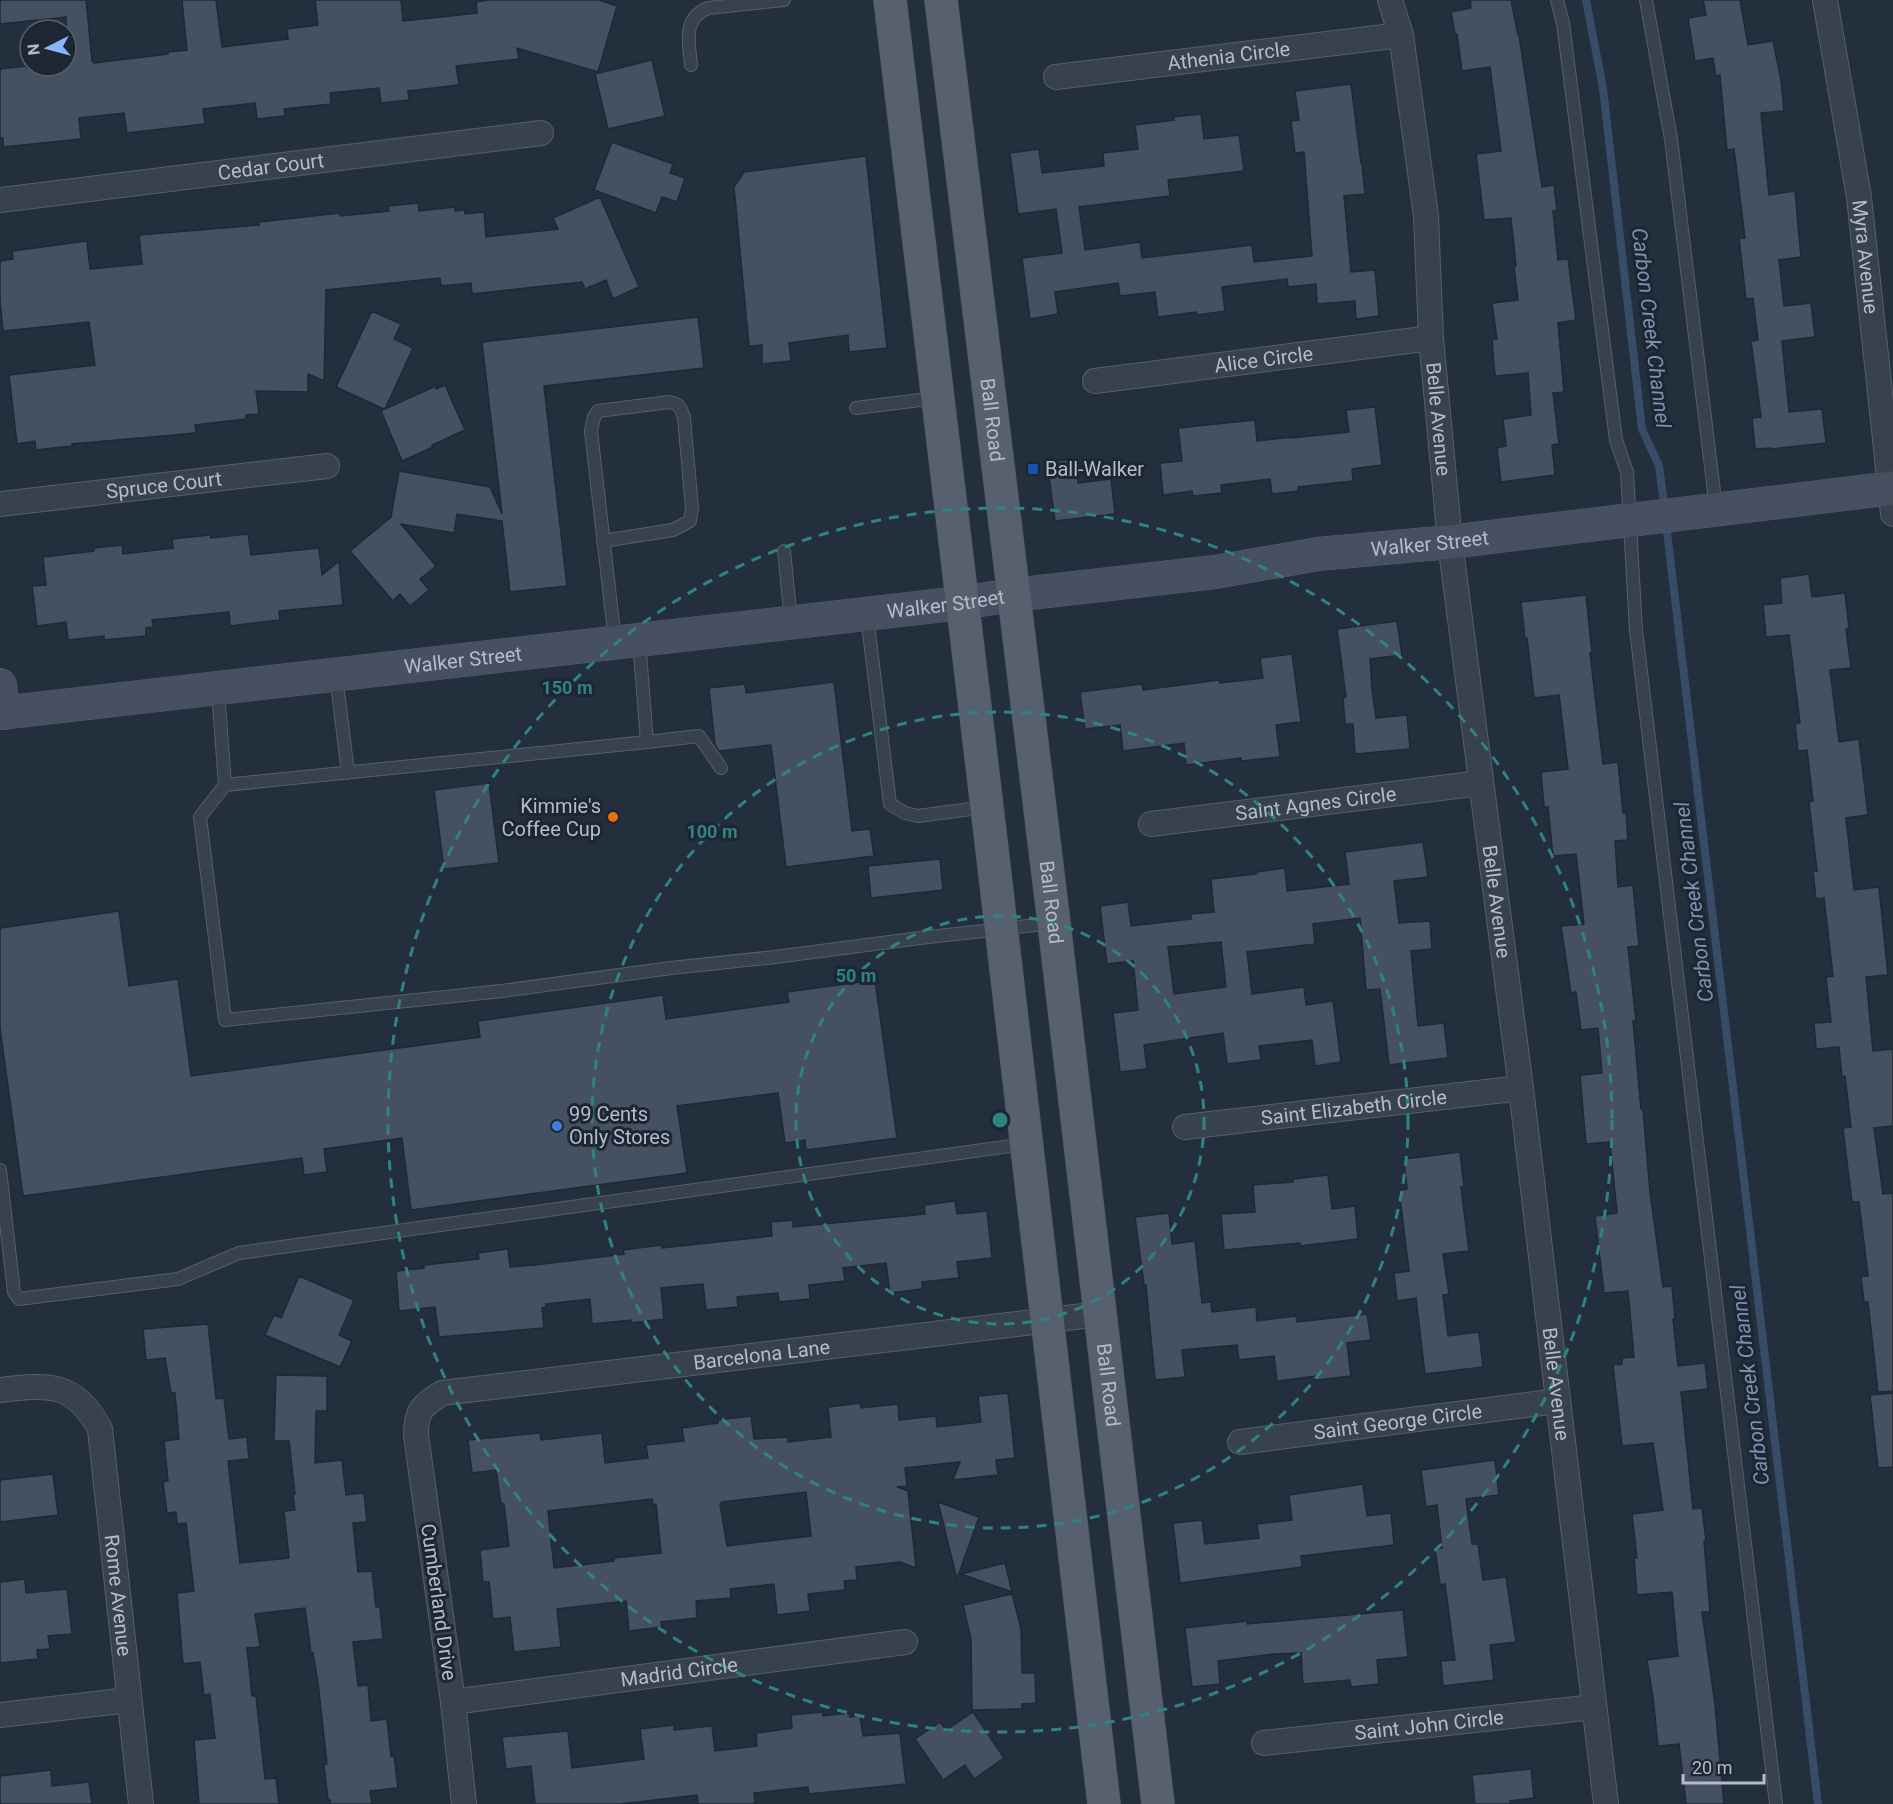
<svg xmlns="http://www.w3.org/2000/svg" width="1893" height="1804" font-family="Roboto,sans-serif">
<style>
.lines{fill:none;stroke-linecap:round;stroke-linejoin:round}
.stream{stroke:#394c67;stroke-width:8}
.building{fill:#455162;stroke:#1f2835;stroke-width:1.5;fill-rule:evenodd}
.lane-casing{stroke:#565f6c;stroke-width:14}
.street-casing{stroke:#565f6c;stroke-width:26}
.secondary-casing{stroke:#565f6c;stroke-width:34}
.primary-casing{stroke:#414a57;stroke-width:34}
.lane{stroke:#38414e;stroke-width:12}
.street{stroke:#38414e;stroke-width:24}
.secondary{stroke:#465061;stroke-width:33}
.primary{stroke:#56606e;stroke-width:33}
.ring{fill:none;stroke:#308480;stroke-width:3;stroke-dasharray:10 8}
.transit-dot{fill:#1a4fb4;stroke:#1d2633;stroke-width:2}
.food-dot{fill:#e8710a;stroke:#1d2633;stroke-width:2}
.shop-dot{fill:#3f7fe0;stroke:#1d2633;stroke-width:2}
.labels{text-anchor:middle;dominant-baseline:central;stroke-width:6;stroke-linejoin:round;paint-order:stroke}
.street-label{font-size:20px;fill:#b4bcc9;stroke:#1d2633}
.poi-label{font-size:20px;fill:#b4bcc9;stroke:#1d2633;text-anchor:start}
.water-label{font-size:21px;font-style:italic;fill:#7c92b1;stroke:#1d2633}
.centre{fill:#308480;stroke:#1d2633;stroke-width:3}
.ring-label{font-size:18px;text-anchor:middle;font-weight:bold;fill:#308480;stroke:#1d2633;stroke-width:6;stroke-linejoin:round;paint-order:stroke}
</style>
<rect width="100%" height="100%" fill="#242f3e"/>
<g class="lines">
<path class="stream" d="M1586,0L1603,88L1642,429L1659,466L1665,511
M1666,523L1818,1804"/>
</g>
<path class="building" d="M0,0H86L92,61L94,63L168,54V52L187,50L182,0H216L222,47L288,39L287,29L318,25L315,0H401L403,21L477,13L476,2L488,0H599L617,6L598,72L517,48L519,59L456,66L459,85L408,91L409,100L381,103L379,88L330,93L331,104L284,109L285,116L257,119L255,103L203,109L205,124L127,133L124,113L79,118L81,139L3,147V138H0V69L27,66V68L66,66V17L0,24Z
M1470,0H1511L1518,35H1519L1542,187L1554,185L1557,211H1553L1558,260L1568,259L1576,320L1558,323L1564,392L1553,393L1559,444L1552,445L1555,475L1501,482L1497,448L1506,446L1503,419L1531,415L1528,373L1495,376L1492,340L1497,339L1492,303L1518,300L1514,266H1516L1511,218L1484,220L1476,154L1501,151L1490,67L1462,71L1457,34H1455L1451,12L1471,8Z
M1703,0H1740L1748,45L1773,41L1781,80L1784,111L1761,113L1769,195L1795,191L1801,257L1779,260L1784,306L1811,303L1815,337L1782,341L1789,412L1822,409L1826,443L1772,449L1771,448L1755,449L1752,418L1761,417L1751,341L1758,340L1753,298L1746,299L1739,238H1745L1734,149L1727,150L1720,75L1716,76L1713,58L1695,61L1688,18L1706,15Z
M652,60L665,116L608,129L595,74Z
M1351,84L1361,163H1362L1365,194L1344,196L1351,272L1375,270L1379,316L1356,319L1355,301L1317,304L1316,284L1288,287L1287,279L1222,287L1225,311L1197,315L1196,312L1158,317L1155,292L1120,296L1118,283L1055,292L1058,314L1030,319L1022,258L1062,253L1056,209L1018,214L1010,153L1039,149L1042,173L1104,166L1103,153L1138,149L1135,125L1174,120L1173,117L1201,114L1204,139L1239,135L1244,171L1168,180L1170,196L1079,207L1085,250L1140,242L1142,258L1252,245L1254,262L1312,256L1304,152L1295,153L1291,121L1299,120L1295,91Z
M612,142L673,164L670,173L685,178L677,202L662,197L656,213L594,190Z
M866,156L887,348L849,352L848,335L789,343L791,361L762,364V345L749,346L734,187L744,172Z
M600,197L639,287L613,299L606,280L585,289L582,282L472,294L471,283L441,286L440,278L326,290L324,381L308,374V392L256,391L259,414L246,415V419L195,425L196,433L72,444V446L36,450L35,441L17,444L9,375L95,365L89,322L3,331L0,301V261L13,259L12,251L87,241L90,269L142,264L139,235L259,225V222L340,213V216L389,211L388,206L418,203L419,211L455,207V211L465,210V214L484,212L486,237L558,229L553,218Z
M372,311L401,324L394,339L413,348L385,409L436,386V389L445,385L465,430L432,445L433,447L402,461L381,411L384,409L336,387Z
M698,317L704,368L544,386L567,586L510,592L502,521L457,514L454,533L401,524L436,566L420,579L429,590L410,606L400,594L393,601L350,551L391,517L399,471L490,487L502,514L482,342Z
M1375,407L1382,465L1352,469L1353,481L1298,487V491L1272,494L1270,479L1221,485L1222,493L1193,496L1192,491L1163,495L1160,463L1182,461L1178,428L1255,420L1257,441L1292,437V438L1349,432L1346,410Z
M1075,459L1078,483L1111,479L1115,514L1055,521L1047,462Z
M248,534L251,555L319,548L322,575L339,561L343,605L279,611L280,620L230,626L229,612L152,620L153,627L146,628V636L104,640V636L68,640L66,622L37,626L32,586L46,585L43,557L94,551V548L122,545L123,554L173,548L172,539L210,535L211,538Z
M1809,574L1812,597L1845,593L1849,628L1846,629L1851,668L1830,670L1839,742L1859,739L1868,815L1846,818L1854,890L1879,887L1888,975L1866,977L1873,1051L1893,1049V1126L1874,1128L1883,1194L1893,1193V1391L1878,1392L1868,1302H1864L1861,1276H1868L1859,1202H1852L1845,1146L1843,1128L1851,1127L1845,1076L1842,1077L1839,1047L1816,1049L1814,1023L1831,1022L1826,977L1833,976L1824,898L1816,899L1813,871H1817L1809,802L1813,801L1807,750L1798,751L1795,724L1800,723L1789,635L1766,637L1763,605L1782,603L1780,578Z
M1586,595L1592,653H1590L1603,764L1618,762L1623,813H1626L1628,840L1615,841L1618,887L1633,885L1639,946L1628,947L1636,1021H1633L1641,1109H1643L1650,1192L1663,1287L1672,1286L1675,1319H1673L1678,1366L1705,1363L1708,1389L1681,1392L1693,1509L1702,1508L1706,1541H1704L1710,1612H1702L1715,1704L1724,1804H1686L1679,1744L1658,1746L1653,1697L1647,1660L1678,1656L1672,1592L1637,1595L1634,1558H1637L1632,1514L1663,1510L1653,1443L1622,1446L1613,1365L1622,1364V1358L1634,1357L1628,1291L1604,1293L1595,1216L1617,1213L1610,1142L1586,1144L1580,1075L1602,1073L1598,1028L1581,1030L1576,992L1571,993L1561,926L1584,924L1576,854L1553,856L1548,807H1544L1541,772L1568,769L1559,695L1534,698L1527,638H1525L1521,602Z
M1397,621L1402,655L1370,659L1372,689L1376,718L1407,715L1410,749L1355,754L1353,724H1345L1343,698L1346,697L1337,629Z
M1292,654L1301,722L1276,725L1280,757L1241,761V758L1186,765L1184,743L1123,751L1120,725L1085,729L1080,692L1142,684L1143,690L1219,680L1220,683L1263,678L1260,658Z
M834,682L852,831L870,829L874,856L786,867L771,745L719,751L715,745L709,688L745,684L746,693Z
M489,783L499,863L444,869L434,790Z
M1423,842L1428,877L1394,881L1399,923L1430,921L1432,949L1411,951L1418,1026L1444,1023L1448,1058L1389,1065L1380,989L1366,990L1360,918L1313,924L1315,944L1247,952L1252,994L1304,987L1306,1005L1333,1001L1341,1062L1315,1066L1312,1040L1259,1046L1261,1060L1227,1064L1223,1033L1144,1045L1147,1069L1120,1072L1113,1013L1138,1010L1133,961L1107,964L1100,906L1128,902L1131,926L1191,919V914L1214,912L1211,879L1256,874V872L1285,868L1287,891L1349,884L1345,852ZM1221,942L1226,987L1174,994L1168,947Z
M940,859L943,890L871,898L868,866Z
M119,911L129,986L178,979L191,1076L480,1037L478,1021L663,995L666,1019L789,1002L787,992L875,980L897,1138L806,1150L805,1140L785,1143L778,1093L677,1106L687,1173L411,1210L402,1138L324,1149L327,1172L304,1175L302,1158L23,1196L0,1028V928Z
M1460,1152L1464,1187H1461L1469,1251L1443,1254L1449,1294L1443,1295L1448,1336L1479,1332L1483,1367L1425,1374L1416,1298L1397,1301L1394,1273L1409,1271L1399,1190L1407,1189L1404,1159Z
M1328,1175L1332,1209L1355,1206L1358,1239L1300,1246V1243L1224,1250L1221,1214L1255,1212L1253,1185L1293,1182V1179Z
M955,1201L957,1214L987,1211L992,1258L957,1262L959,1278L922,1282V1289L890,1293L886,1263L843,1268L845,1281L809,1285L810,1299L779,1302L778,1293L737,1297L738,1307L706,1310L703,1284L661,1288L664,1319L631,1323V1320L592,1324L590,1299L546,1304V1307L542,1308L544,1328L439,1337L435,1307L399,1311L396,1271L424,1268V1265L479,1259L478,1253L508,1249L510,1267L535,1265L624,1254L623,1250L661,1245L662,1248L772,1236L771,1222L793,1220V1227L925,1214L924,1205Z
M1169,1213L1172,1244L1195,1241L1202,1303L1211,1302L1212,1312L1256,1307L1257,1321L1296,1316L1297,1322L1367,1314L1371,1340L1347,1343L1351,1376L1316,1380V1376L1277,1381L1274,1356L1239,1360L1237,1345L1182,1350L1185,1377L1155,1380L1146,1285H1144L1135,1217Z
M299,1276L354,1300L339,1335L352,1341L340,1367L265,1335L274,1315L281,1318Z
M208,1324L216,1399L224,1398L229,1439L247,1437L249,1459L228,1461L240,1563L289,1558L284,1511L295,1510L293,1495L295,1494L289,1441H274L276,1375L327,1376V1411H316L315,1463L342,1460L346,1495L364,1493L367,1522L353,1523L358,1572L372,1571L376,1607H380L383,1639L353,1642L358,1686L368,1685L371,1721L387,1719L391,1756L394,1755L398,1788L370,1791L372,1804H330V1800H328L324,1765L327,1764L318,1683L313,1653H311L305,1608L255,1614L260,1647L247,1648L252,1696H256L265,1779L276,1778L279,1804H199L194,1740L215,1738L210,1694L204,1695L200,1662L183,1664L177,1593L194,1591L186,1523L177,1524L176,1512L167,1513L163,1482L168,1481L164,1441L179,1439L175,1393H171L165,1358L146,1360L143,1329Z
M1008,1393L1015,1458L996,1460L998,1475L953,1480L960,1462L905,1468L907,1486L897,1487L908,1491L916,1568L900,1562L856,1567L857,1580L844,1581L845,1590L808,1594L810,1611L777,1615L774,1584L730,1589L731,1598L696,1601L697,1618L661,1622L662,1627L629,1631L626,1601L557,1609L561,1647L514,1652L510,1617L493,1619L489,1582H483L480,1550L509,1546L504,1504H501L496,1470L472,1473L468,1440L540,1433L541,1440L602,1433L605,1463L648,1458L646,1445L684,1441L682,1428L718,1423V1420L751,1416L754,1439L788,1437V1442L831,1437L828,1407L860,1403L861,1408L898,1404L899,1420L936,1416L937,1427L981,1422L978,1396ZM806,1492L811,1536L727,1546L720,1504L722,1502ZM652,1499L653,1505L656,1504L661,1553L614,1558V1561L554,1568L548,1511Z
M1893,1393V1467L1878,1468L1870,1395Z
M1495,1460L1499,1495L1466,1499L1472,1544H1478L1483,1580L1506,1577L1516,1642L1490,1645L1494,1680L1443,1686L1441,1661L1455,1660L1445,1584L1440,1585L1435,1549L1442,1548L1437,1505L1426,1507L1421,1470Z
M53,1474L58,1515L0,1522V1480Z
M1363,1484L1367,1516L1391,1513L1394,1545L1301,1556L1302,1567L1180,1583L1173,1523L1202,1520L1205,1544L1259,1538L1257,1524L1292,1520L1289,1495Z
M938,1502L979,1517L957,1579Z
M1005,1563L1012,1592L961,1574Z
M25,1579L26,1593L67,1589L72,1634L48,1636L50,1649L37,1650L38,1659L0,1663V1582Z
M1012,1594L1021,1629L1022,1673H1035L1036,1703L1022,1704V1709L972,1710L971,1639L963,1605Z
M1403,1610L1408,1657L1377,1660L1379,1684L1351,1687L1350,1680L1303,1684L1301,1653L1274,1654L1218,1661L1220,1684L1192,1687L1185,1628L1247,1621V1624Z
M822,1712L823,1716L849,1713L850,1717L860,1716L863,1736L900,1733L906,1784L809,1794L808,1787L754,1793L755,1804H698L697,1795L620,1804H535L531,1766L506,1769L502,1737L568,1731L572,1768L644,1759L640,1729L674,1725V1730L712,1726L715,1751L757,1746L756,1733L792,1728L791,1715Z
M973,1712L1004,1758L974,1779L965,1765L943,1780L915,1739L940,1722L946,1730Z
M1531,1769L1534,1798L1510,1801V1804H1475L1472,1775Z
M51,1770L52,1786L89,1782L92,1804H0V1776Z"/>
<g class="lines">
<defs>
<path id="lane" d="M1557,0L1563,23L1616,440L1627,472L1636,630L1776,1804
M1646,0L1671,139L1716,508
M691,65C689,42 682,19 708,8L784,0
M856,408L936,398
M603,541L673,530L690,521L692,508L684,418C681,408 680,404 669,402L598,411L594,417L591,431L615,641
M784,551L791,621
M867,616L890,804L905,813L918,816L986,807
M336,675L348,773
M218,691L225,785L200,817L225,1020L502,991L671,968L775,957L920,938L1053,923
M647,742L699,736L721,768
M225,785L647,742L639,640
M0,1170L14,1292L19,1299L178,1279L239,1253L1025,1144"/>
<g id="street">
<path id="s1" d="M1390,0L1401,35L1426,216L1431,338L1450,542L1521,1088L1606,1804"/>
<path id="s2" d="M1825,0L1859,197L1893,514"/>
<path id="s3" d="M1056,77L1401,35"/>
<path id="s4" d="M0,200L541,133"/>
<path id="s5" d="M1095,381L1431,338"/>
<path id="s6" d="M0,504L327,466"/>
<path id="s7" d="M1151,824L1481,783"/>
<path id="s8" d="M1185,1127L1521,1088"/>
<path id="s9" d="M0,1390C48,1384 75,1382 100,1429L141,1804"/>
<path id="s10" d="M1240,1442L1557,1401"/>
<path id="s11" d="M453,1702L905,1642"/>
<path d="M0,1715L129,1700"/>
<path id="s12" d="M1264,1743L1594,1707"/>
<path id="s13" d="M464,1804L453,1702L416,1435C416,1410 422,1406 442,1393L1100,1314"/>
</g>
<g id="secondary">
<path d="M0,685L3,713"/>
<path id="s14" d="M0,713L961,603L1013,595L1215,572L1318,554L1450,542L1893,488"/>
</g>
<g id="primary">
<path d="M890,0L987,807L1104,1804"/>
<path id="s15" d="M941,0L1054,923L1158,1804"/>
</g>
</defs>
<use href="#lane" class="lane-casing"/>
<use href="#street" class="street-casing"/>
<use href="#secondary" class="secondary-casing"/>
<use href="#primary" class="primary-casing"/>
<use href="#lane" class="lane"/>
<use href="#street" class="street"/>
<use href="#secondary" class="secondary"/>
<use href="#primary" class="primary"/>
</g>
<g class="ring">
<circle cx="1000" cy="1120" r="204"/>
<circle cx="1000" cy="1120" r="408"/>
<circle cx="1000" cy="1120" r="612"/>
</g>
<rect class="transit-dot" x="1027" y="463" width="12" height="12" rx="3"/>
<circle class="food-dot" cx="613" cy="817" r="6"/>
<circle class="shop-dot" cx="557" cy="1126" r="6"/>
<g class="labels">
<g class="street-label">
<text stroke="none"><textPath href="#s3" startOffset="174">Athenia Circle</textPath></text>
<text stroke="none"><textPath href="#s4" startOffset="273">Cedar Court</textPath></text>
<text stroke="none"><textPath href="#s2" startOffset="260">Myra Avenue</textPath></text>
<text stroke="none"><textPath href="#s5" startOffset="170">Alice Circle</textPath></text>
<text stroke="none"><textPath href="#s15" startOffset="423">Ball Road</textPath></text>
<text stroke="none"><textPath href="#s1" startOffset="423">Belle Avenue</textPath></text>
<text stroke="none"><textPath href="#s6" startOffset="165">Spruce Court</textPath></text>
<text stroke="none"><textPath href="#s14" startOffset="1440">Walker Street</textPath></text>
<text stroke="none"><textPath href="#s14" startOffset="952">Walker Street</textPath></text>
<text stroke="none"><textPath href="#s14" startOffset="466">Walker Street</textPath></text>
<text stroke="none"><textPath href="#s7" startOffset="166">Saint Agnes Circle</textPath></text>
<text stroke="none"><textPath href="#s15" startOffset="909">Ball Road</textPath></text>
<text stroke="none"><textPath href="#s1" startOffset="909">Belle Avenue</textPath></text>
<text stroke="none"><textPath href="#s8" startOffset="170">Saint Elizabeth Circle</textPath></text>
<text stroke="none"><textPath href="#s13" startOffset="747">Barcelona Lane</textPath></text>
<text stroke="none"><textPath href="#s15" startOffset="1395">Ball Road</textPath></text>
<text stroke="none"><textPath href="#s1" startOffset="1395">Belle Avenue</textPath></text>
<text stroke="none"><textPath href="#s10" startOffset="159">Saint George Circle</textPath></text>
<text stroke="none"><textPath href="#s9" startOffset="285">Rome Avenue</textPath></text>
<text transform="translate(439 1602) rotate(82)">Cumberland Drive</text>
<text stroke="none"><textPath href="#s11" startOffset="228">Madrid Circle</textPath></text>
<text stroke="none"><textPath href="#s12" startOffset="166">Saint John Circle</textPath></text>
</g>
<g class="poi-label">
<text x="1045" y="469">Ball-Walker</text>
<text x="601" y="806" text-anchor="end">Kimmie's<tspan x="601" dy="23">Coffee Cup</tspan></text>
<text x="569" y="1114">99 Cents<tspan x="569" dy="23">Only Stores</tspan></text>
</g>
<g class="water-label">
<text transform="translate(1651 328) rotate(83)">Carbon Creek Channel</text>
<text transform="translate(1694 902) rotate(-97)">Carbon Creek Channel</text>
<text transform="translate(1750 1385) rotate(-97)">Carbon Creek Channel</text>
</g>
</g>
<circle cx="1000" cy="1120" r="9" class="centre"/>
<g class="ring-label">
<text x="567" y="694">150 m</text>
<text x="712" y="838">100 m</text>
<text x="856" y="982">50 m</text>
</g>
<g transform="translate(48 48) rotate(264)"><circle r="28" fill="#1d2633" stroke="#59626f" stroke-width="1.5"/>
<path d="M0-4.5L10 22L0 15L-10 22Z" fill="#8ab4f8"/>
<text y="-9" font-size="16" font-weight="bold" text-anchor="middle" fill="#b4bcc9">N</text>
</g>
<path d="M1683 1774v9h81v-9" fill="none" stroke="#b4bcc9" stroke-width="3"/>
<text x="1692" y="1774" font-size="18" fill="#b4bcc9" stroke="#1d2633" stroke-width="4.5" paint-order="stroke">20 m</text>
</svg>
